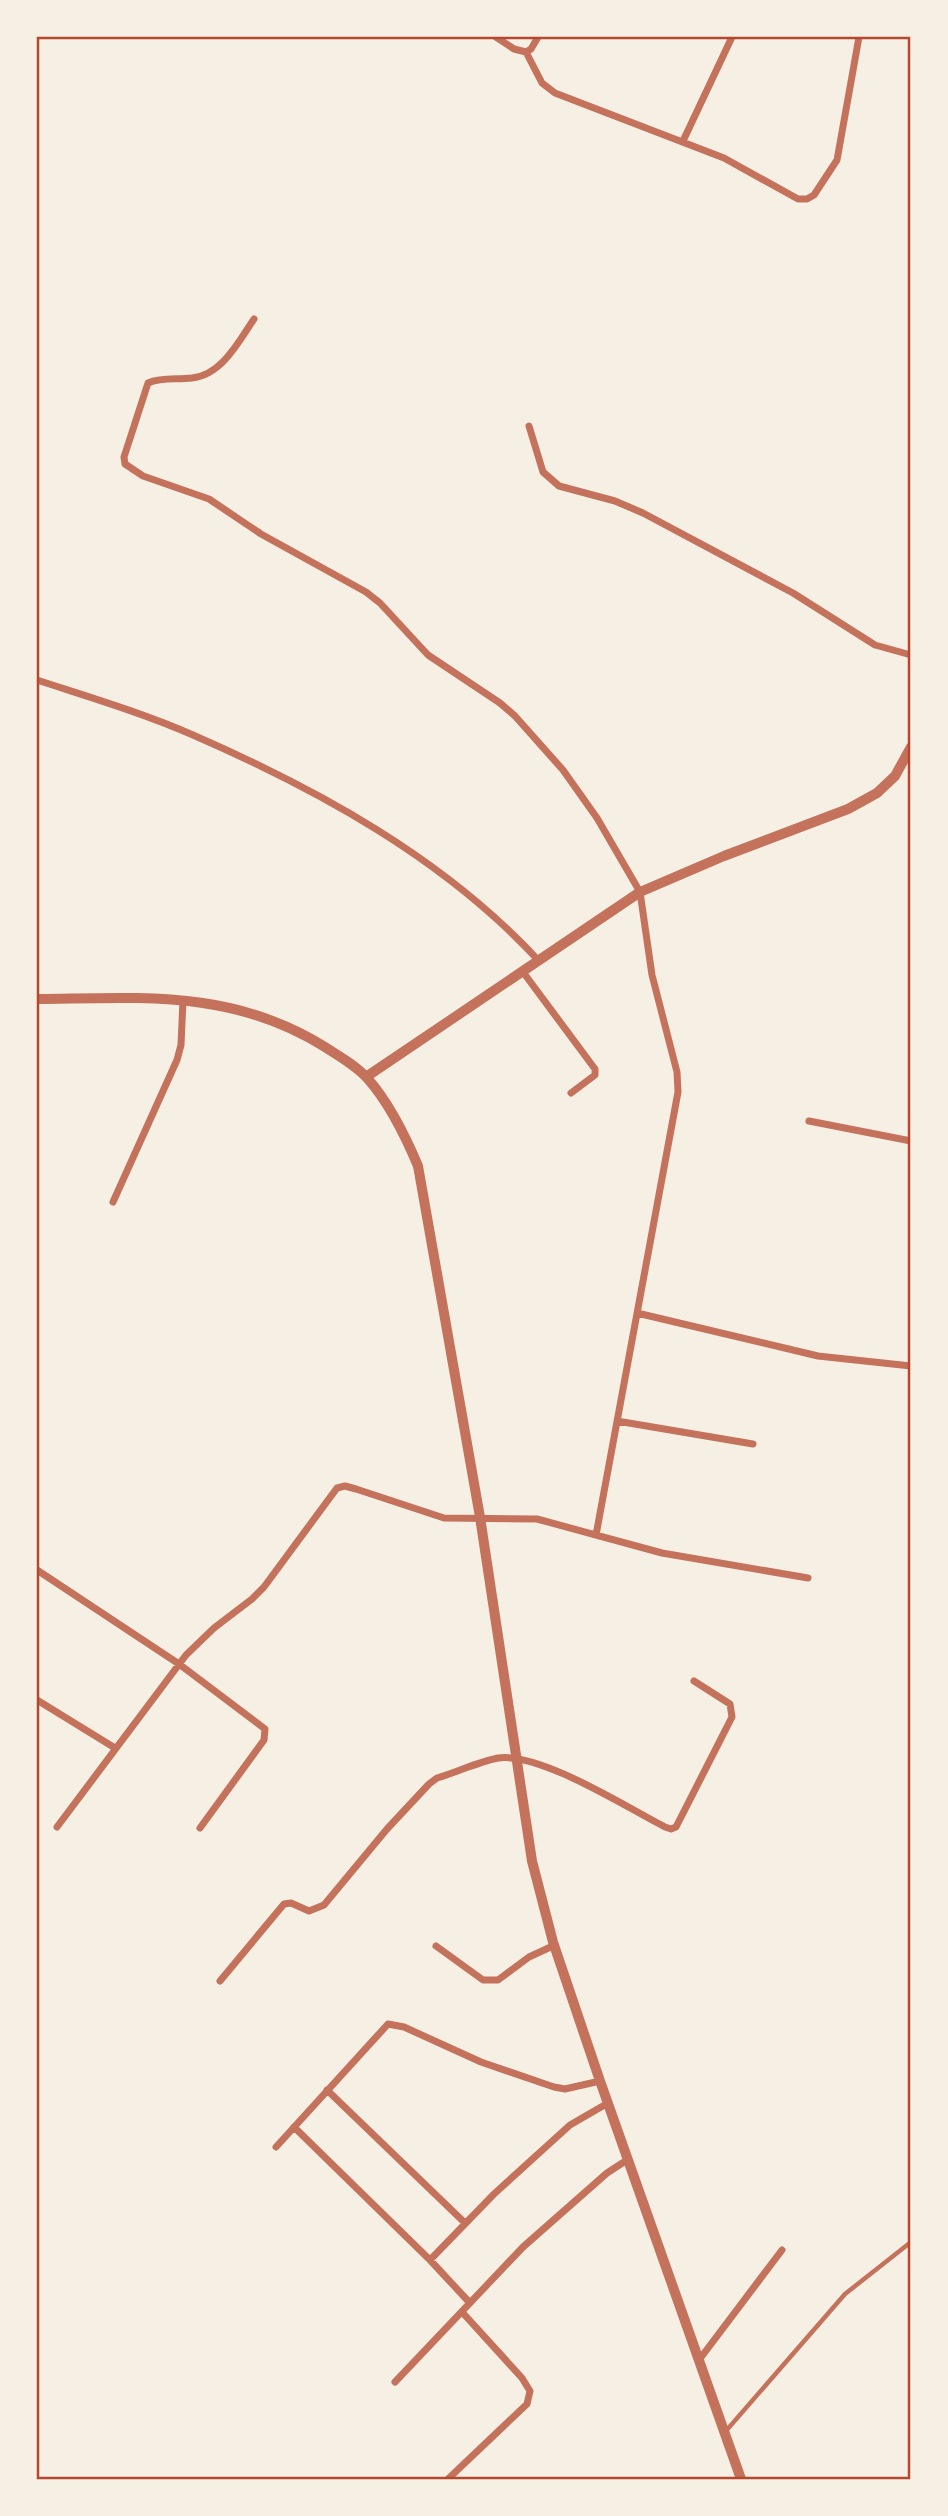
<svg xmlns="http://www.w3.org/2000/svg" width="948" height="2516" font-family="'Alegreya Sans',sans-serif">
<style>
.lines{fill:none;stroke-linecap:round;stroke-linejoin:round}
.service{stroke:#c5725c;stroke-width:4.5}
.minor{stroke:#c5725c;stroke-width:7}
.tertiary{stroke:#c5725c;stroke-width:10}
.neatline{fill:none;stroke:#b5482f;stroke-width:2.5}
</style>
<rect width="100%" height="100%" fill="#f6efe4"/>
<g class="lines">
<path class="service" d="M725,2432L845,2294L911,2242"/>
<path class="minor" d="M496,37L514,49L526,52L531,49L538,37
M526,52L542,83L555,93L724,158L798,199H807L814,195L837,160L859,37
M683,141L732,37
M254,319C239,341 222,375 192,378C177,380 162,377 148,383L124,457L125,464L143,476L209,499L261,534L366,592L380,603L428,655L500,703L515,716L563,770L597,818L640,892L652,975L677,1072L678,1092L596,1535
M529,426L543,472L559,486L615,501L643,513L793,593L875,645L911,655
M37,680C89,697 143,713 193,735C319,790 445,859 539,961
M523,972L595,1069V1075L571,1093
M809,1121L911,1141
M113,1202L177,1060L181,1045L183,1000
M637,1313L818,1356L911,1366
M617,1421L753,1444
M37,1570L179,1664L265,1729L264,1740L200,1828
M37,1700L115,1748
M57,1827L186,1655L214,1628L252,1599L264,1587L337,1488L345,1486L356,1489L444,1518L537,1519L662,1553L808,1578
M436,1946L483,1980H498L529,1957L555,1945
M220,1981L284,1904L291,1903L309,1911L324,1905L387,1829L429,1784L437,1778C457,1772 478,1762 498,1758C540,1752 626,1807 665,1827L671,1829L676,1827L732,1717L730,1704L694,1681
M327,2090L465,2223
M294,2127L430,2260L470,2303
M276,2147L388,2024L404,2027L481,2062L554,2087L565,2089L600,2081
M430,2260L494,2194L570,2125L608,2103
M699,2360L782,2250
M395,2382L523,2247L607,2173L627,2160
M448,2479L527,2404L530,2391L522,2378L462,2312"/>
<path class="tertiary" d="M37,999C142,998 232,989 325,1047C339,1056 357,1066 368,1079C390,1104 405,1135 418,1166L480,1517L532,1861L553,1942L600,2081L741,2479
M366,1077L640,892L724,856L848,809L877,793L895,776L911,747"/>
</g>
<rect width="948" height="2516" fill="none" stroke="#f6efe4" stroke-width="77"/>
<rect x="38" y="38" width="871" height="2440" class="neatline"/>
</svg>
